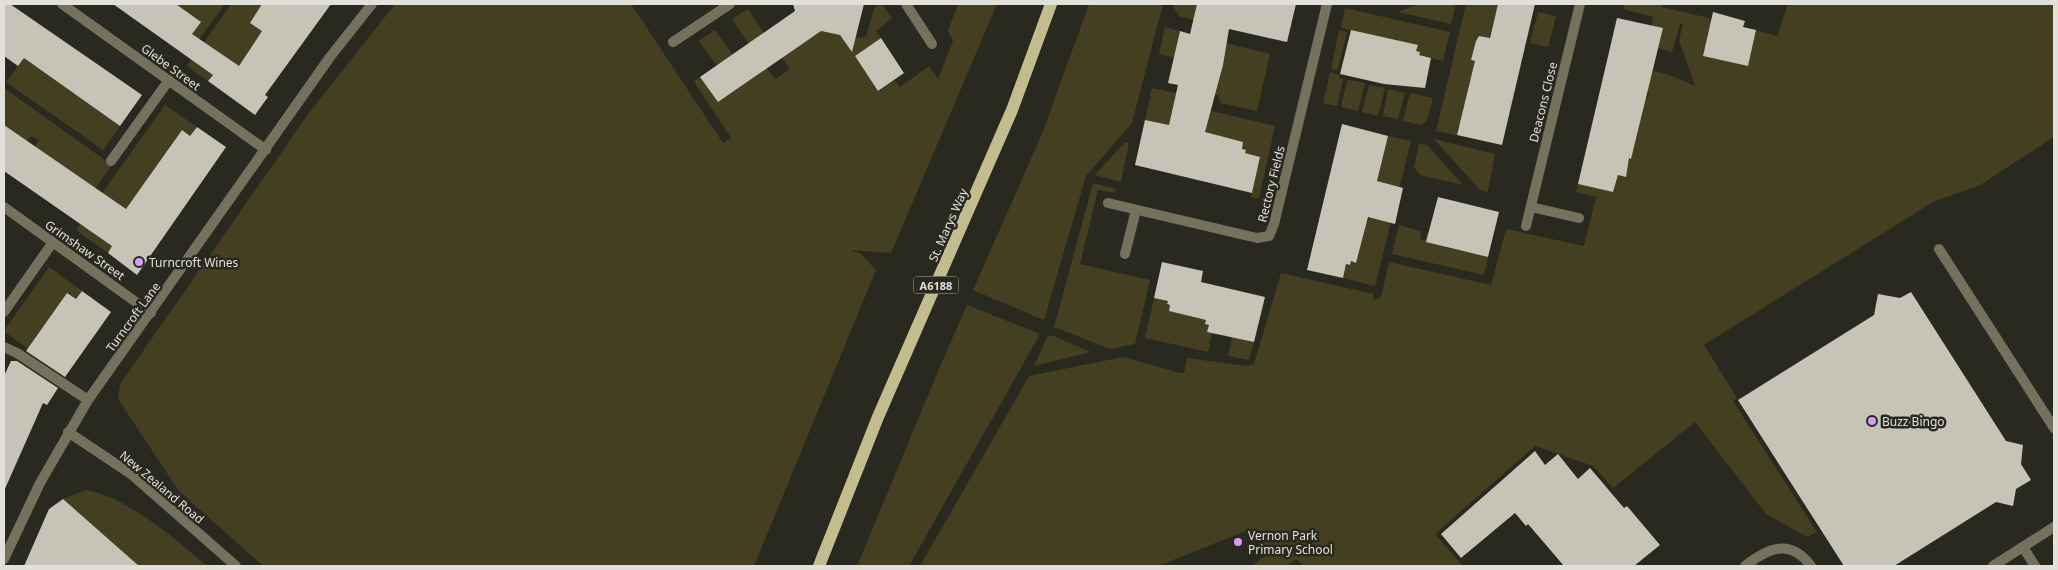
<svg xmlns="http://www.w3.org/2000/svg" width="2058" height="570" font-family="'Noto Sans',sans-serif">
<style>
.green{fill:#433f20}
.building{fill:#c5c4b7}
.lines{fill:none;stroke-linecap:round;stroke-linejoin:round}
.service{stroke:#74725d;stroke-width:10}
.minor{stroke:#74725d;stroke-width:10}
.tertiary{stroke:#74725d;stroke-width:10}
.primary{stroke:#c1bd8f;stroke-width:12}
.poi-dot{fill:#d89bf8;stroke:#2a291f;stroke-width:2}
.labels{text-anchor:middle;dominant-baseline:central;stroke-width:5;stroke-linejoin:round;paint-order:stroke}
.shield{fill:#2a291f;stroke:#aaaaa2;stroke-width:1}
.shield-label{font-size:11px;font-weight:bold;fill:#e1e1da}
.street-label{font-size:12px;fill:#e1e1da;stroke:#2a291f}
.poi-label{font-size:12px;fill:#e1e1da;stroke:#2a291f;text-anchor:start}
</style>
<rect width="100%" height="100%" fill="#2a291f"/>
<path class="green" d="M177,4H225L198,41L190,35L200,22Z
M231,4H263L250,23L263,31L239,66L221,64L208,81L187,66Z
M395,4H631L723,143L731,138L694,82L700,77L718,102L751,79L763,63L775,79L790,69L782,58L815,30L856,38L866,37L874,9L878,4H882L892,18L876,31L881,38L855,56L879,91L895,80L900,87L929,66L938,79L953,41L948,31L958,4H997L891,253L851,250L861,254L876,270L754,566H263L179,491L118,399L120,384L309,113Z
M1089,4H1163L1132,123L1086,176L1044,320L973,290L1042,134Z
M1172,4H1197L1194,20L1179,16Z
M1418,4H1456L1451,24L1398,12Z
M1466,4H1498L1489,38L1479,36L1471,60L1475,61L1477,85L1469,83L1468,87L1477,89L1473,107L1464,105L1462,109L1471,112L1467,128L1458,126L1457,135L1436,131Z
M1624,4H1663L1662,7L1709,18L1711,21L1703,56L1748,66L1756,30L1777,36L1788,4H2054V137L1980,185L1933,202L1704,345L1737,398L1733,401L1817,532L1807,537L1766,514L1695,422L1613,488L1593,466L1535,446L1435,534L1463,566H1303L1296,559L1287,566H1252L1268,553L1248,530L1158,566H920L1029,376L1123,357L1180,373H1184L1187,358L1247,366L1254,364L1281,273L1374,294L1373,301L1381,297L1389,262L1491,285L1506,229L1584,246L1596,197L1576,192L1578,184L1613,192L1618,175L1626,177L1622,157L1631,159L1628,137L1636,138L1638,133L1629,131L1632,116L1642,118L1643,113L1634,110L1638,96L1647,98L1649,92L1639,90L1643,74L1651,76L1653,71L1667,74L1695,86L1679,40L1683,24H1680L1672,52L1649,46L1661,34L1663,28L1652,26L1653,17L1623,9Z
M1345,8L1450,32L1443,61L1419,55V52L1416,51L1418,45L1397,47L1399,41L1395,39L1392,49L1377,36L1341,28Z
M748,9L764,33L749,44L732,19Z
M1538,12L1556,16L1548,47L1530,43Z
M1165,27L1180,31L1174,58L1159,54Z
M715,30L733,55L717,66L699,41Z
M1339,30L1347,32L1338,70L1331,69Z
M1226,43L1270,54L1257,111L1220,103L1218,95L1215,94Z
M24,58L120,126L103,150L6,82Z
M1330,72L1340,75L1339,78L1343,79L1337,106L1323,103Z
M1350,80L1365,83L1358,111L1341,107L1347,81Z
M1369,85L1385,88L1378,116L1362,112Z
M4,88L112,165L95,189L35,147L39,140L31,136L27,141L4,125Z
M1152,88L1177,93L1186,105L1275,126L1259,198L1251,197L1260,157L1245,153L1246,150L1242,149L1243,142L1145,120Z
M1388,89L1405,93L1398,119L1383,116Z
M1410,93L1433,98L1427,120L1421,125L1403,121Z
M165,105L197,127L190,136L182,130L169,147L178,154L138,192L105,241L113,246L108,253L76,230Z
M1388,136L1411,141L1375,286L1343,278L1346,264L1350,265L1351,261L1356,263L1362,223H1367L1370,216L1382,158L1381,141L1387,142Z
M1434,139L1495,154L1488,192L1480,190Z
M1125,142L1129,143L1121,182L1095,175Z
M1419,144L1427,145L1463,185L1420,175L1414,167Z
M1093,183L1116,189L1115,193L1098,190L1080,264L1150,280L1135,344L1110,349L1054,327Z
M1399,225L1420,231L1421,240L1425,241L1427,232L1440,235L1442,240L1441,246L1466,252L1468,243L1488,257L1484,275L1392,254Z
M49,267L82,291L76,299L67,293C53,312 45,333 36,355L4,331Z
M1154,298L1168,301L1167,304L1170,305L1169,311L1191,310L1190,317L1206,320L1205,323L1209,325L1207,332L1212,333L1208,352L1145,338Z
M967,305L1040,334L909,566H857L941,364Z
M1234,328L1254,342L1249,360L1228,356Z
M1051,335L1091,352L1034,366L1047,337Z
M86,490C126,496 177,540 207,566H139L63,499Z"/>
<path class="building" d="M4,4H10L142,95L120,126L24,58L18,66L4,56Z
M113,4H176L201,22L192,34L239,66L262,31L250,23L262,4H331L265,95L268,97L255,115L208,81L213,75Z
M793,4H864L852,52L840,35L821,31L718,102L700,77L795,11Z
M1197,4H1296L1287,42L1229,29L1223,65L1205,132L1243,142L1242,149L1246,150L1245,153L1260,157L1252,193L1135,165L1145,120L1169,125L1178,85L1168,83L1180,31L1190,34Z
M1498,4H1535L1502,145L1457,135L1475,61L1471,60L1476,41L1479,36L1490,38Z
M1713,12L1745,21L1743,27L1756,30L1748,66L1703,56Z
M1617,18L1663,28L1631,159L1629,158L1626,177L1618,175L1613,192L1578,184Z
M1351,30L1418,45L1416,51L1420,52L1419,55L1431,58L1425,88L1384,84L1340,74Z
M881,38L904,73L878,91L855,56Z
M1342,124L1388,136L1377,181L1403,188L1395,224L1368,217L1356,263L1351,261L1350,265L1346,264L1343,278L1307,270Z
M4,125L126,209L182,130L190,136L197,127L226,147L137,275L108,253L112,246L4,171Z
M1438,197L1499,212L1488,257L1426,242Z
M1162,262L1203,271L1201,282L1265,297L1254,342L1207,332L1209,325L1205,324L1206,320L1169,311L1170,305L1167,304L1168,301L1154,298Z
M82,291L111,312L65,377L26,351L67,293L76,299Z
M1911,292L2006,441L2023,445L2021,464L2031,480L2016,489L2013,506L1996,502L1894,566H1844L1738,400L1874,315L1878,294L1900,298Z
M11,361H17L58,388L47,405L43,403L4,491V376Z
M1535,451L1545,465L1558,454L1578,479L1590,468L1624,508L1627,506L1660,545L1634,566H1564L1528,524L1526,526L1515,513L1461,558L1441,534Z
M63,499L139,566H24L49,509Z"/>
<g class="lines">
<path class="service" d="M111,161L169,80
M1939,249L2054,428
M4,312L53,242
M4,347L17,353L88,400
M2023,547L2035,566"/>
<path class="minor" d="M62,4L266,150
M906,4L932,44
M673,42L730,4
M1108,203L1257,238L1269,236L1274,224L1327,4
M4,207L151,313
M1531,207L1579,218
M1526,226L1580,4
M1125,254L1136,210
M68,432L131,474L236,566
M4,559L40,483L88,400L330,57L372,4
M1745,566C1768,548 1790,538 1811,566"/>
<path class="tertiary" d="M1993,566L2054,527"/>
<path class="primary" d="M819,566L878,417L1012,110L1051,4"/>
</g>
<g class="poi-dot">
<circle cx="139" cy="262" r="5"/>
<circle cx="1872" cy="421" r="5"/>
<circle cx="1238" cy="542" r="5"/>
</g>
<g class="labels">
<rect class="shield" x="913.5" y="276.5" width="45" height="17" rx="4"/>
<g class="shield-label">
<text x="936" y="285">A6188</text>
</g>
<g class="street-label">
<text transform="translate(171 67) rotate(36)">Glebe Street</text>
<text transform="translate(1543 102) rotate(-76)">Deacons Close</text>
<text transform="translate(1271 184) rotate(-76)">Rectory Fields</text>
<text transform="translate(948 225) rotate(-66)">St. Marys Way</text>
<text transform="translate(85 250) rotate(35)">Grimshaw Street</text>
<text transform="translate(133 317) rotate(-54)">Turncroft Lane</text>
<text transform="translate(162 487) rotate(40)">New Zealand Road</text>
</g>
<g class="poi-label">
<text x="149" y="262">Turncroft Wines</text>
<text x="1882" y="421">Buzz Bingo</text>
<text x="1248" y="535">Vernon Park<tspan x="1248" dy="14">Primary School</tspan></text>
</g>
</g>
<rect width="2058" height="570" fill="none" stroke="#e1e1da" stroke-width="10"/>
</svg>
